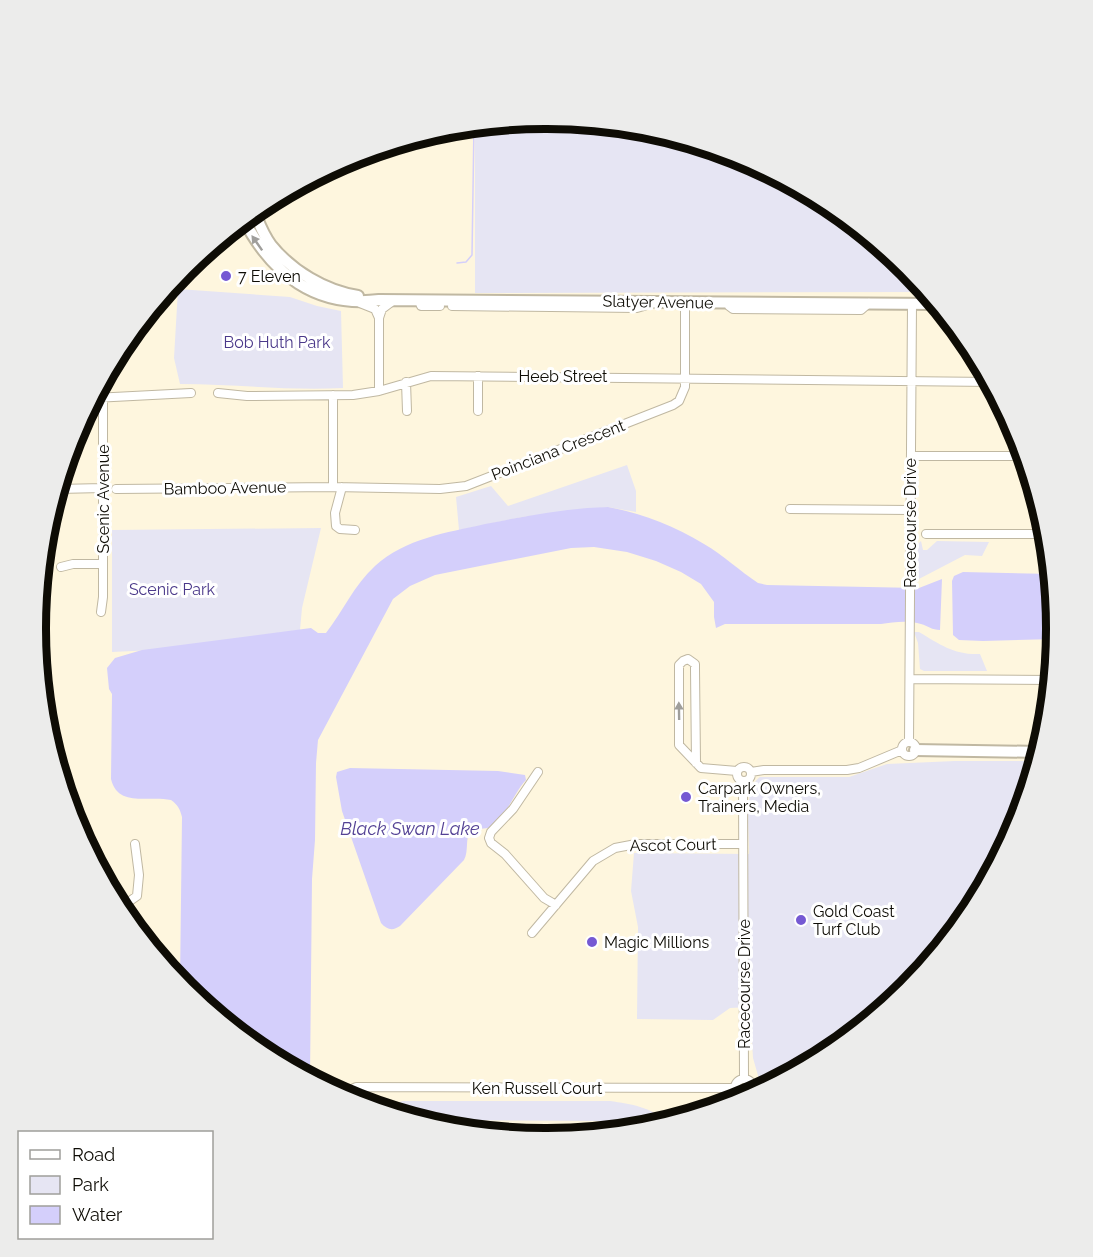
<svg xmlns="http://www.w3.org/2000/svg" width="1093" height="1257" font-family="Raleway,sans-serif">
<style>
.green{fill:#e6e5f3}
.water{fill:#d4cffb}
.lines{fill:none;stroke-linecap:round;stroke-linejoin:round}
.stream{stroke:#d4cffb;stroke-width:1.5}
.street-casing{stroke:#c0b8a2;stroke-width:10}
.secondary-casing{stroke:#c0b8a2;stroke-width:14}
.street{stroke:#fff;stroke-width:8}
.secondary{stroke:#fff;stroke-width:10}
.oneway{fill:#9f9e9b}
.poi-dot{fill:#7559d3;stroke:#fff;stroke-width:2}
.labels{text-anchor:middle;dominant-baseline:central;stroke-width:6;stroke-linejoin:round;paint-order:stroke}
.poi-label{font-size:16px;fill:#0e0c05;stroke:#fff;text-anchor:start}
.street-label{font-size:16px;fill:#0e0c05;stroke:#fff}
.park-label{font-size:16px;fill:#4b398a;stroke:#fff}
.water-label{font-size:18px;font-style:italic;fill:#544295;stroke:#fff}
.rim{fill:none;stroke:#0e0c05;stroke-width:8}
</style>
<rect width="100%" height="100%" fill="#fef6de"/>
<path class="green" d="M547,118L646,128L742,157L830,204L908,268L928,292L475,293V125Z
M178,289L290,297L317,306L341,311L343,388C288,391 235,384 180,384L174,358Z
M627,465L636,491V512L608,507L522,517L459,530L456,497L491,486L508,506Z
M321,528L302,608L300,630L154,650L112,652V530Z
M921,541L923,550H927L937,541L989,542L982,556L965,555L915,581L918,544Z
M914,632H919C941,645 954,655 980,654L987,671H924L920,669L918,643Z
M955,761H1037L1018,824L971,912L907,990L830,1053L760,1090L759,1079L753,1058L750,1007L730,1008L713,1020L637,1019L638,927L631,891L634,853L749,854C750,835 742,789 760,777H849L887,764Z
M403,1101H610C631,1104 652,1107 668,1123L641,1130L629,1124L609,1121L418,1120L377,1108Z"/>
<path class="water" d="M608,507C642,513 674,526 704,544C723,555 740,571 758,583L767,585L919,588L942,579L940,630C932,630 928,626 921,624C909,620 893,622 881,624H725L716,628L714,617V602L701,584L681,572L656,561L627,552L594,547L571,548L435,575L410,586L393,599L318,740L316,763L315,840L312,879L310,1078L263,1053L185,989L180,982L182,817C180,809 178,805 171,800C149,795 118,808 111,779L112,694L109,689L107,668L115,658L142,650L311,628L318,633H326C343,611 354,585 375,566C406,538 446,533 485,524C526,516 566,508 608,507Z
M963,572L1052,574L1057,628L1056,639L983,641L959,640L953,635L952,581L954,576Z
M350,768L498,771L525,775L526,780C513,794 508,814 492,826C485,831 475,826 470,833C465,838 469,851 464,860L400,926C393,931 387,930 381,923L342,811L336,777L337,772Z"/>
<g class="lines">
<path class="stream" d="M457,263L466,262L472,255L474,125"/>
<defs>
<path id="street" d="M419,300L421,306H440
M728,302L729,306L733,309L861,310L869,303
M360,303L375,309L379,318
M452,306L637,308L644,306L645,303
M406,382L407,411
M379,391V318L382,309L394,300
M218,393L247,396L353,395L379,391L431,376L991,382
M94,398L191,393
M478,411V376
M911,456H1025
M333,487V395
M342,487L335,513L336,526L340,529L355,530
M58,489L103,488
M116,489L333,487L440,489L466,486L673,405L679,401L685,387V302
M790,509L910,510
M926,534H1048
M61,567L73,564H103
M101,612L103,597V398
M911,679L1052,680
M909,742L912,304
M902 749a7 7 0 1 1 14 0a7 7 0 1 1-14 0Z
M696,763L695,669V664L688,659L683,661L679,665V745L701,768L737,771
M737 774a7 7 0 1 1 14 0a7 7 0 1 1-14 0Z
M538,772L513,809L491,832L489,838L491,843L505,854L544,898L556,905
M751,772L764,770H847L859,768L902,750
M743,781L744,1079
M117,903H127L137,896L139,875L135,844
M532,933L593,861L615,848L636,844H743
M735 1088a9 9 0 1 1 18 0a9 9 0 1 1-18 0Z
M341,1094L356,1087L735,1088"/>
<path id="secondary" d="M254,211C259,223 263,235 271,245C292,271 325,291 358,296
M244,220C272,274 316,308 379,300L937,304
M915,750L1040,752"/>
</defs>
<use href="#street" class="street-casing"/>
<use href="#secondary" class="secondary-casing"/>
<use href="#street" class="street"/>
<use href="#secondary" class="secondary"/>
</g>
<defs><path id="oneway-solid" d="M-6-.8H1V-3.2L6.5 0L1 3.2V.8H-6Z" transform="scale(1.5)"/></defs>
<g class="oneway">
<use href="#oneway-solid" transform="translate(257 243) rotate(-125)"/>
<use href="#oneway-solid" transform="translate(679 711) rotate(-91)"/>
</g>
<g class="poi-dot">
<circle cx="226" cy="276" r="6"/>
<circle cx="686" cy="797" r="6"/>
<circle cx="801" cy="920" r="6"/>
<circle cx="592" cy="942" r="6"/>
</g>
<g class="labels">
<g class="poi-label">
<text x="238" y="276">7 Eleven</text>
<text x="698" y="788">Carpark Owners,<tspan x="698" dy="18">Trainers, Media</tspan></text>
<text x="813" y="911">Gold Coast<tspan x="813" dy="18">Turf Club</tspan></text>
<text x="604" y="942">Magic Millions</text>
</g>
<g class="street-label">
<text transform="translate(658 302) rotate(1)">Slatyer Avenue</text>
<text x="563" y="376">Heeb Street</text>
<text transform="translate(558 450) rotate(-21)">Poinciana Crescent</text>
<text transform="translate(225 488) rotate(-1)">Bamboo Avenue</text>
<text transform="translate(103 499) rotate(-90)">Scenic Avenue</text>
<text transform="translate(910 523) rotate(-90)">Racecourse Drive</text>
<text transform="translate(673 845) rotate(-1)">Ascot Court</text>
<text transform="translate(744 984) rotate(-90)">Racecourse Drive</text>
<text x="537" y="1088">Ken Russell Court</text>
</g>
<g class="park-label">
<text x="277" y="342">Bob Huth Park</text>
<text x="172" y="589">Scenic Park</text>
</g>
<g class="water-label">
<text x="410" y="828">Black Swan Lake</text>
</g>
</g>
<path d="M0 0H1093V1257H0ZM545 129H547A499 499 0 0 1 1046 628V629A499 499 0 0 1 547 1128H545A499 499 0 0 1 46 629V628A499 499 0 0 1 545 129Z" fill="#ececeb" fill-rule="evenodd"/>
<path class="rim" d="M545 129H547A499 499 0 0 1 1046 628V629A499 499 0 0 1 547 1128H545A499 499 0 0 1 46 629V628A499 499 0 0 1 545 129Z"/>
<rect x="18" y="1131" width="195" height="108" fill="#ffffff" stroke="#9f9e9b" stroke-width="1.5"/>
<rect x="30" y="1150" width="30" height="9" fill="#ffffff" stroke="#9f9e9b" stroke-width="1.5"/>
<text x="72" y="1161" font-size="18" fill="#0e0c05">Road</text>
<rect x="30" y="1176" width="30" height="18" fill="#e6e5f3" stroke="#9f9e9b" stroke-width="1.5"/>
<text x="72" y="1191" font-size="18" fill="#0e0c05">Park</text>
<rect x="30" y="1206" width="30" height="18" fill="#d4cffb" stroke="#9f9e9b" stroke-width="1.5"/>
<text x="72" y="1221" font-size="18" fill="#0e0c05">Water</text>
</svg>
